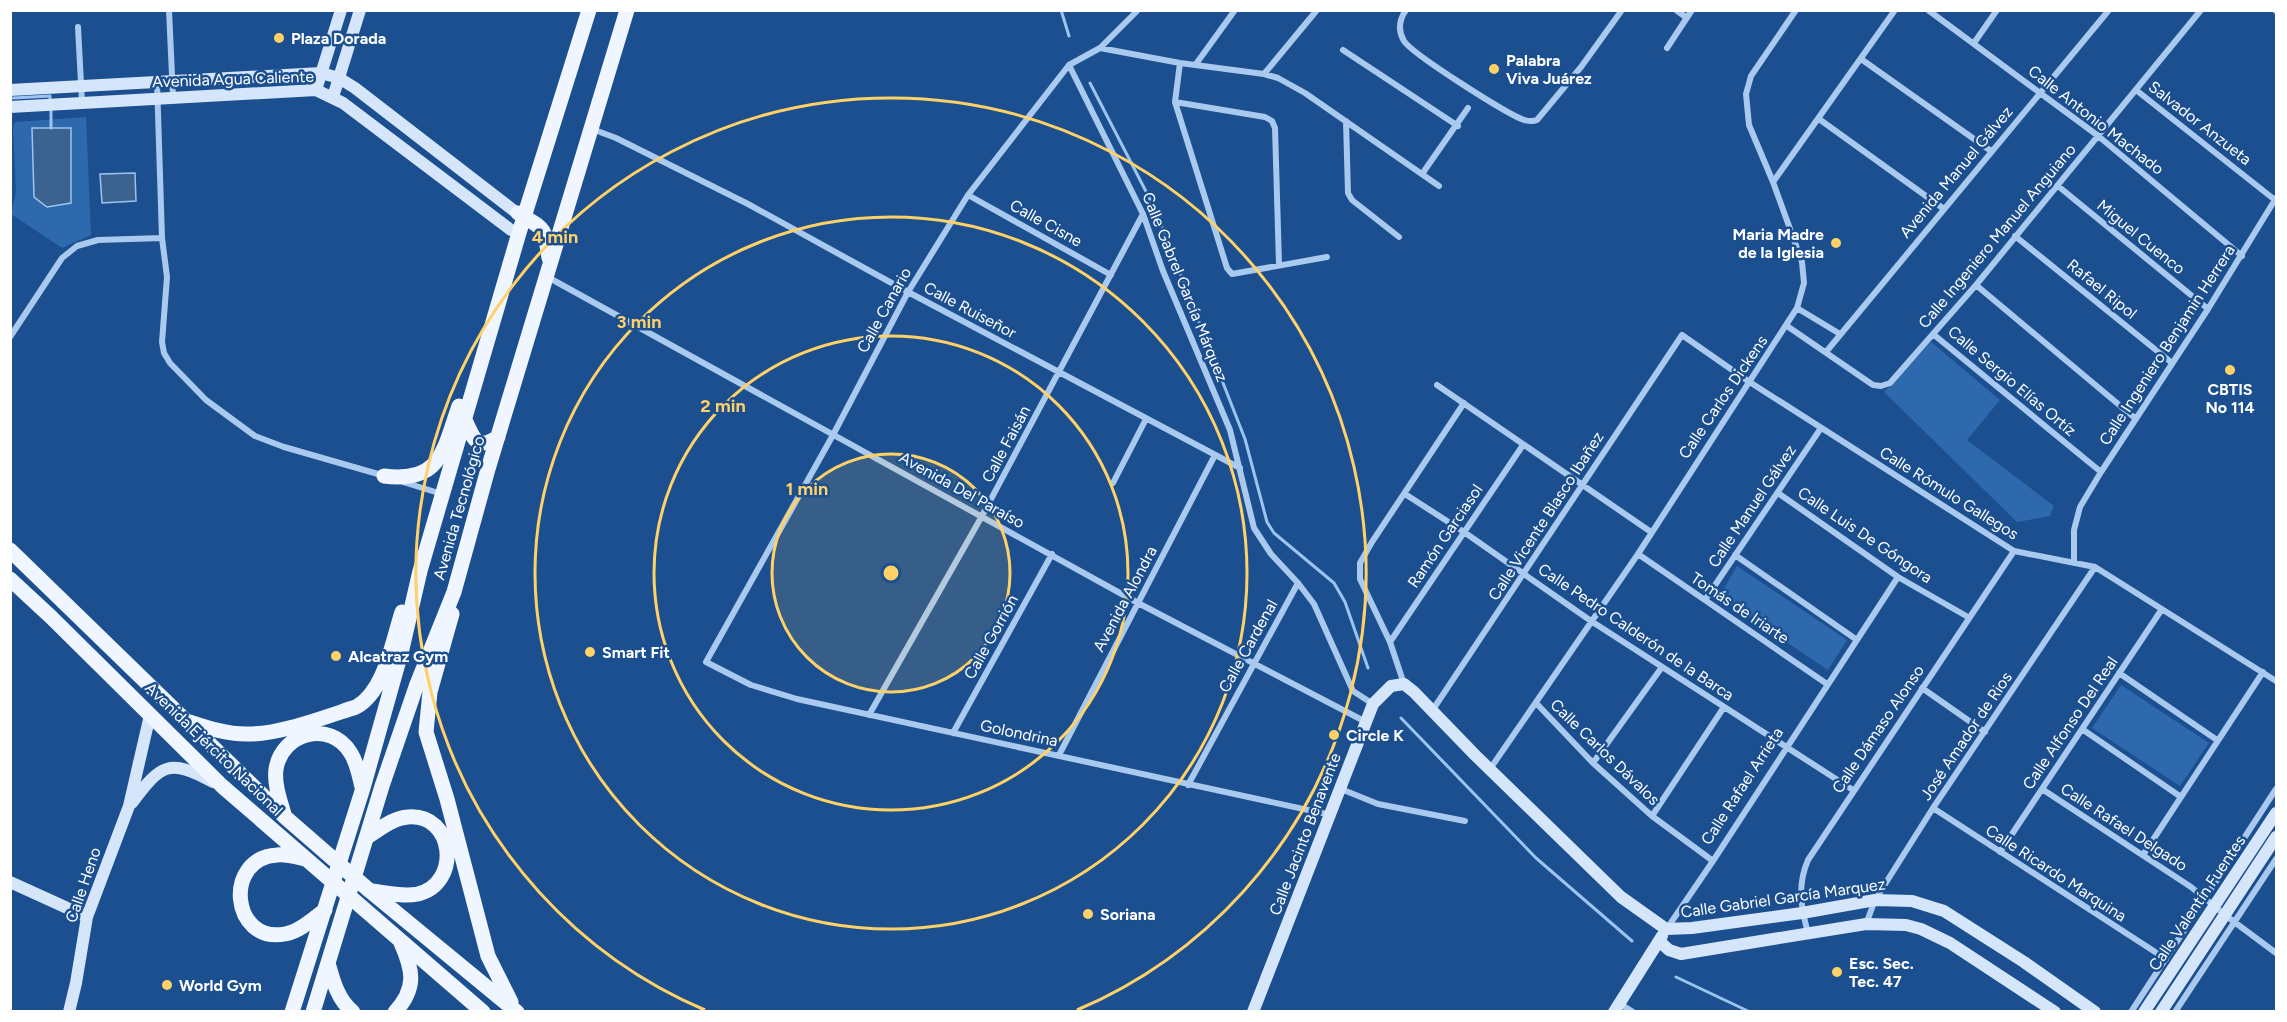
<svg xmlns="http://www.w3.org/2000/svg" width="2287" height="1022" font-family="Figtree,sans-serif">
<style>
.green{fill:#2e69ad}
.water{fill:#3c6290;stroke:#9cc4f0;stroke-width:1.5}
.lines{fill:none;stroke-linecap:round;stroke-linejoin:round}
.stream{stroke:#9cc4f0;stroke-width:3}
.street{stroke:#a9c9ee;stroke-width:6}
.secondary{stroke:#d6e6fa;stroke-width:12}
.primary{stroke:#f0f6ff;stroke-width:15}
.ring{fill:none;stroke:#ffd166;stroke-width:3}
.poi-dot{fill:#ffd166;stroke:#1b4f8f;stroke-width:2}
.labels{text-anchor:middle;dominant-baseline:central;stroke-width:5;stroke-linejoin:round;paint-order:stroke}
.poi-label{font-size:16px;font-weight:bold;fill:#fff;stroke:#1b4f8f;text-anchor:start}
.street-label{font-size:16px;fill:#fff;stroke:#1b4f8f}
.centre{fill:#ffd166;stroke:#1b4f8f;stroke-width:3}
.ring-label{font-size:18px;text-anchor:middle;font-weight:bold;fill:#ffd166;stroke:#1b4f8f;stroke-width:5;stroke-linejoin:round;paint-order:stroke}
</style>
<rect width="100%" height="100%" fill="#1b4f8f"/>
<path class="green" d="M86,117L91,235L62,248L11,214L16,192L13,126L15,122Z
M1931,342L2000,400L1967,440L2054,506L2050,516L2017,522L1884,392Z
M1737,566L1847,640L1828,670L1719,597Z
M2121,685L2209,743L2180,786L2092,728Z"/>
<path class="water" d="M32,128H71V203L47,207L34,197Z
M135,173L136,201L102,203L100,174Z"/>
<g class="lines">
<path class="stream" d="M1061,10L1069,36
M1090,83L1154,207L1245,439L1267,522L1274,533L1334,583L1345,602L1368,668
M13,98L50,96V98
M51,110V128
M1401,718L1536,858L1632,941
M1676,977L1750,1012"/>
<path class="street" d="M169,10L173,97
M1138,10L1100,48L1069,65L968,195L908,292L833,435L706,662L751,685L797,699L1331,815
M1406,10C1399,20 1398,31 1404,41C1412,54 1507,114 1524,120C1529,121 1532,122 1537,120L1581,67L1622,10
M1676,10L1687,18
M1928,10L2097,135L2242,256
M2276,10V11
M78,27L82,102
M1974,43L1997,10
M1100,48L1180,63L1264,74L1278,78L1305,93L1439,186
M1667,48L1692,10
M1343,50L1458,126
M1861,59L1991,151
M1180,63L1175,102L1227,268L1232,274L1327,257
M1196,64L1235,10
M1069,65L1143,214L1163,271L1230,430L1254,528L1271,554L1298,583L1314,604L1353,691L1373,704
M1264,74L1317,10
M157,82L162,238L167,277L162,342L164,353L170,363L206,400L255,436L284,447L385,476
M2136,90L2275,200
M1175,102L1265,117L1272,121L1275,128L1279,264
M1819,119L1944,209
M1346,121L1348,193L1352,200L1399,237
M592,129L616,138L748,204L908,292L1240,468
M1422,174L1468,108
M1773,182L1895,10
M2058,186L2208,309
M968,195L1111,275
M2015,236L2172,363
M546,279L553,280L1138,603L1366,722
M1976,285L2136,419
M1797,308L1840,334
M1787,326L1873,385L1881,386L1890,383L1976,285L2201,10
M1933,334L2101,472
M10,337L62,258L77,246L98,240L162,238
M1826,352L2109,10
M1437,385L1651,532
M403,482L442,494
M1113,483L1146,419
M1778,493L1898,577L1968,617
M1405,494L1464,532L1591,621L1853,790
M1638,554L1827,684
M1735,555L1857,640
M2074,563V530L2080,507L2101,472L2208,309L2276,198
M1705,600L1821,428
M1390,642L1523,445
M2119,673L2217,740
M1404,684L1390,642L1360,579V563L1372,542L1464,403
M1922,688L1985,732
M1537,704L1593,763L1652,816L1713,861
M1432,711L1682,335L1748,381L2014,551L2095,567L2276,681
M869,715L982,516L1143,214
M2082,729L2181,797
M953,733L1052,554
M1059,755L1215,455
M1593,763L1662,667
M1490,769L1638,554L1797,308L1804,283L1802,262L1773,182L1749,125L1746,94L1751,76L1796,10
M1188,785L1298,583
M1341,789L1378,804L1465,821
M2042,789L2191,887L2225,915L2276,953
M1933,808L2166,959
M1652,816L1724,707
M2000,852L2162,609
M2143,855L2263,672
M1866,924L1875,900L1933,808L2095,567
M1668,927L1713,861L1898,577
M1808,933C1801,908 1797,885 1808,860L2014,551
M1619,1003L1633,1012
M2131,1012L2276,789
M2175,1012L2276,859"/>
<path class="secondary" d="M10,90L321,73L339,78L355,88L517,213
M316,90L341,10
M333,97L360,10
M10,107L316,90L343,103L511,230L519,233
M132,803C161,764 169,758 213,782
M10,882L87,917
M1659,941L1669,950L1681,954L1866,924L1906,925L1921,929L1950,943L2055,1012
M69,1012L76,983L87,917L129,806L150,715
M1253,1012L1373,704L1391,686L1404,684L1414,692L1475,755L1621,897L1666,929L1692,928L1802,913L1875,900L1912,901L1944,911L2024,962L2095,1012
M1614,1012L1662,936
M2144,1012L2276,813
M2161,1012L2276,837"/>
<path class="primary" d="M518,213C546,231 544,225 549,258
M465,420C474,439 476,451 498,437
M384,476C441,483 443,451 459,406
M10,550L285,817L370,891L517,1012
M10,579L51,617L222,786L483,1012
M452,614L430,692L426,732L447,799L488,956L511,1002
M190,722C208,728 227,734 246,734C278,735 325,717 356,707C385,691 392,642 402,612
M284,814C280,800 274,784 276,769C282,732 330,720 350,752C357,762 359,775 362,787
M367,837C380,829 393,818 408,817C454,813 462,883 418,894C403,897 387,893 372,891
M305,859C296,857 287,854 277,855C223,858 231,944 285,934C300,931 313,919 325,910
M328,963C333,981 338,1000 353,1012
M292,1012L363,788L401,653L420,571L519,233L589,10
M313,1012L382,786L417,684L454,592L488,469L627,10
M395,1012C417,988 413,970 401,943"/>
</g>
<circle cx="891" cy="573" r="119" fill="#ffd166" fill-opacity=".12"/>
<g class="ring">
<circle cx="891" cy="573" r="119"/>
<circle cx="891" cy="573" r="237"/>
<circle cx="891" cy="573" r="356"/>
<path d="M705 1010A475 475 0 1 1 1077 1010"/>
</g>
<g class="poi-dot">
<circle cx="279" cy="38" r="6"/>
<circle cx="1494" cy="69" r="6"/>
<circle cx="1836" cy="243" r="6"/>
<circle cx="2230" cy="370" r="6"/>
<circle cx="590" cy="652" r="6"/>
<circle cx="336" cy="656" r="6"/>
<circle cx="1334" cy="735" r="6"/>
<circle cx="1088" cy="914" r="6"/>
<circle cx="1837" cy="972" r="6"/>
<circle cx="167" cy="985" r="6"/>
</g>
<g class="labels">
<g class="poi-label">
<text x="291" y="38">Plaza Dorada</text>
<text x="1506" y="60">Palabra<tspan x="1506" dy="18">Viva Juárez</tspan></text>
<text x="1824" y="234" text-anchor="end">Maria Madre<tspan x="1824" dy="18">de la Iglesia</tspan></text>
<text x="2230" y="389" text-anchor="middle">CBTIS<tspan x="2230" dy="18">No 114</tspan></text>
<text x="602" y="652">Smart Fit</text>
<text x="348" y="656">Alcatraz Gym</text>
<text x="1346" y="735">Circle K</text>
<text x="1100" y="914">Soriana</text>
<text x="1849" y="963">Esc. Sec.<tspan x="1849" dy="18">Tec. 47</tspan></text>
<text x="179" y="985">World Gym</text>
</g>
<g class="street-label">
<text transform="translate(233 79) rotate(-2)">Avenida Agua Caliente</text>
<text transform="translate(2096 120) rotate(38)">Calle Antonio Machado</text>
<text transform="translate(2200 123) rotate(38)">Salvador Anzueta</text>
<text transform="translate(1956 172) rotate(-50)">Avenida Manuel Gálvez</text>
<text transform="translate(1046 223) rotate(29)">Calle Cisne</text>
<text transform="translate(1997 236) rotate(-50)">Calle Ingeniero Manuel Anguiano</text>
<text transform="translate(2141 237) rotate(39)">Miguel Cuenco</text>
<text transform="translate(1185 287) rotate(68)">Calle Gabrel García Márquez</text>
<text transform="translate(2102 289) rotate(39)">Rafael Ripol</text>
<text transform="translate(884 310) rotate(-61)">Calle Canario</text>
<text transform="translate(970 310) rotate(28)">Calle Ruiseñor</text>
<text transform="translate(2167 345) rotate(-57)">Calle Ingeniero Benjamin Herrera</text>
<text transform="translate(2012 381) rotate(40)">Calle Sergio Elías Ortíz</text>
<text transform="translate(1723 397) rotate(-56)">Calle Carlos Dickens</text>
<text transform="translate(1006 444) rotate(-62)">Calle Faisán</text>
<text transform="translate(962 490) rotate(29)">Avenida Del Paraíso</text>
<text transform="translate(1949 493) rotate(32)">Calle Rómulo Gallegos</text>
<text transform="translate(1752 506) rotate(-56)">Calle Manuel Gálvez</text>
<text transform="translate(459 508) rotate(-74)">Avenida Tecnológico</text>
<text transform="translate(1546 516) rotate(-57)">Calle Vicente Blasco Ibañez</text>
<text transform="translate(1865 535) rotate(34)">Calle Luis De Góngora</text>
<text transform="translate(1445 536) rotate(-56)">Ramón Garciasol</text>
<text transform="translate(1125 599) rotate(-62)">Avenida Alondra</text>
<text transform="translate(1740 608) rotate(34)">Tomás de Iriarte</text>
<text transform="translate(1636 632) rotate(34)">Calle Pedro Calderón de la Barca</text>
<text transform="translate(991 637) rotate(-61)">Calle Gorrión</text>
<text transform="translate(1248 646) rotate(-61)">Calle Cardenal</text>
<text transform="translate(2070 723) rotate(-56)">Calle Alfonso Del Real</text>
<text transform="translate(1878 729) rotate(-56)">Calle Dámaso Alonso</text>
<text transform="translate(1019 733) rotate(12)">Golondrina</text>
<text transform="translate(1966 736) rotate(-56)">José Amador de Rios</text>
<text transform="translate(214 749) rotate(44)">Avenida Ejército Nacional</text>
<text transform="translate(1605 752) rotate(44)">Calle Carlos Dávalos</text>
<text transform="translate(1742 786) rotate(-57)">Calle Rafael Arrieta</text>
<text transform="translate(2124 827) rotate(33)">Calle Rafael Delgado</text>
<text transform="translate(1305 834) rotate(-69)">Calle Jacinto Benavente</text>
<text transform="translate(2056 873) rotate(33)">Calle Ricardo Marquina</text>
<text transform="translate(83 885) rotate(-71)">Calle Heno</text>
<text transform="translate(1783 898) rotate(-8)">Calle Gabriel García Marquez</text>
<text transform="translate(2197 903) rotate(-56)">Calle Valentín Fuentes</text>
</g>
</g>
<circle cx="891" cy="573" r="9" class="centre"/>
<g class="ring-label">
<text x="555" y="243">4 min</text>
<text x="639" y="328">3 min</text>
<text x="723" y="412">2 min</text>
<text x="807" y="495">1 min</text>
</g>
<rect width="2287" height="1022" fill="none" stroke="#ffffff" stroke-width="24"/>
</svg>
